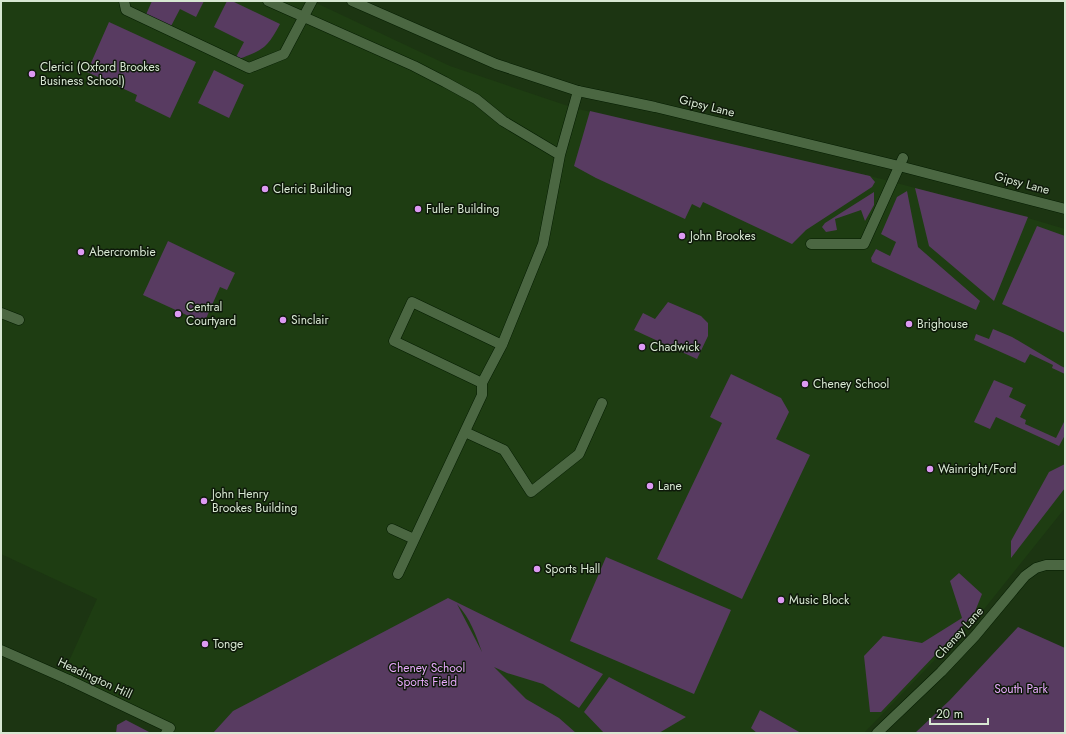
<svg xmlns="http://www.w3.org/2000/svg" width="1066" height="734" font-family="Jost,sans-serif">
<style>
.built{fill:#1e3d12}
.green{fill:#583b61;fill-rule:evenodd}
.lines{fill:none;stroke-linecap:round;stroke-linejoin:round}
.service-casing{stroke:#041c00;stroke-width:11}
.minor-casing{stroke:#041c00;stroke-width:11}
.tertiary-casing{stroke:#041c00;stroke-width:11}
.service{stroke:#4b6742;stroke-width:10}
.minor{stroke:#4b6742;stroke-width:10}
.tertiary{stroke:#4b6742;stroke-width:10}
.poi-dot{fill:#dd99f3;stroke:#0e190a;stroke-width:1.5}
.labels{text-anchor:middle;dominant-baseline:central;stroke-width:3;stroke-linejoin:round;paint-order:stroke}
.poi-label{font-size:12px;fill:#d7e7d2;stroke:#0e190a;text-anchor:start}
.street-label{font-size:12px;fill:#d7e7d2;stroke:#0e190a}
.park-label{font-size:12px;fill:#e7a8fb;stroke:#0e190a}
</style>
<rect width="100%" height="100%" fill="#1c3512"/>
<path class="built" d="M1,1H312L450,66L574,108L870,176L1018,215L1065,229V508L985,608L864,733H170L60,681L97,599L1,554Z"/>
<path class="green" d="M152,1H204L196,17L180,9L169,30L144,19Z
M227,1H232L280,24C266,51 261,50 234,61L244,42L214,27Z
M109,22L196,62L170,118L135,101L137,95L87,72Z
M214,70L244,85L229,118L198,103Z
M590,111L870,176L875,182L872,187L806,230L792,244L703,202L700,208L692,204L685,219L596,178L574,166Z
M915,188L1028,217L994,301L929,246Z
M907,191L918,247L980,301L976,310L872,262L871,258L876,249L890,256L896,242L881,234L897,197Z
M874,192V205L865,221L861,210L835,219L837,230L826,232L822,227L825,223Z
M1037,226L1065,236V333L1002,304Z
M168,241L235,273L227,290L220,287L204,323L143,295Z
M668,302L701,316L708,323V336L697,359L634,330L643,313L655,319Z
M993,329L1012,337L1061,366L1065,368V374L1052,368L1053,365L1030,354L1025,363L974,340L976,334L989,339Z
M731,374L781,398L789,412L776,439L810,455L742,599L657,559L722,423L710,417Z
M994,380L1013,388L1009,397L1026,405L1020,417L1026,420L1025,424L1056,438L1065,420V435L1059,446L996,417L990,429L974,422Z
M1065,464V488L1011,558V541L1049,472Z
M606,557L731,610L694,694L570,641Z
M959,573L982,594L974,614L881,712H870L864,656L883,636L922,643L962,618L950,581Z
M448,598L603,674L579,708L543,684L507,673L494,667L526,699L559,718L576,733H213L233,711ZM457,604C470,618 476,635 482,652Z
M1018,627L1065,648V733H915L950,700Z
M609,677L686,717L659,733H604L584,712Z
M760,710L801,733H757L751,728Z
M126,720L151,733H116L117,725Z"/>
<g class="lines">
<defs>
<path id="service" d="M124,1L126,10L249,68L284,54L312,1
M268,1L414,66L445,82L476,99L503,121L560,155
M811,244H864L903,158
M1,313L19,320
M482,383L394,341L412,302L502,345
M465,432L504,450L531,492L579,454L602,403
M392,529L414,539
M398,574L482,395V383L502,345L543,244L560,155L578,91
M69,680L170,728L166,733"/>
<path id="minor" d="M1,650L69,680
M877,733L941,672L975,636L1025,576L1036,568L1046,565H1065"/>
<path id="tertiary" d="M352,1L496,64L578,91L655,107L899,166L1065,209"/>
</defs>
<use href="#service" class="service-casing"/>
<use href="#minor" class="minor-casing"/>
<use href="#tertiary" class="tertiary-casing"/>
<use href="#service" class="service"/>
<use href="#minor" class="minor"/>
<use href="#tertiary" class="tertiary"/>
</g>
<g class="poi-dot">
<circle cx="32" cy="74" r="4"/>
<circle cx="265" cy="189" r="4"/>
<circle cx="418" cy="209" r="4"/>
<circle cx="682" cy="236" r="4"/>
<circle cx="81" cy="252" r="4"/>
<circle cx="178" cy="314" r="4"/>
<circle cx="283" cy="320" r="4"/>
<circle cx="909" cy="324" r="4"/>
<circle cx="642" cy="347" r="4"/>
<circle cx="805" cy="384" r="4"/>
<circle cx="930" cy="469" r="4"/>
<circle cx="650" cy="486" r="4"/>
<circle cx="204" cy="501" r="4"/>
<circle cx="537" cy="569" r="4"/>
<circle cx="781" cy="600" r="4"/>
<circle cx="205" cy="644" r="4"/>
</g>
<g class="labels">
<g class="poi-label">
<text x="40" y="67">Clerici (Oxford Brookes<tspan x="40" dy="14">Business School)</tspan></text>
<text x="273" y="189">Clerici Building</text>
<text x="426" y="209">Fuller Building</text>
<text x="690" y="236">John Brookes</text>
<text x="89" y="252">Abercrombie</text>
<text x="186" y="307">Central<tspan x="186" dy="14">Courtyard</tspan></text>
<text x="291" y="320">Sinclair</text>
<text x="917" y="324">Brighouse</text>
<text x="650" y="347">Chadwick</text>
<text x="813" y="384">Cheney School</text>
<text x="938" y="469">Wainright/Ford</text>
<text x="658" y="486">Lane</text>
<text x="212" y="494">John Henry<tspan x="212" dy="14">Brookes Building</tspan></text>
<text x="545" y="569">Sports Hall</text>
<text x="789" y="600">Music Block</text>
<text x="213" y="644">Tonge</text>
</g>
<g class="street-label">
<text transform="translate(707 106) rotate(14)">Gipsy Lane</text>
<text transform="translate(1022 183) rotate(15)">Gipsy Lane</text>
<text transform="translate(959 633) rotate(-48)">Cheney Lane</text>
<text transform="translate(95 678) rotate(25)">Headington Hill</text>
</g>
<g class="park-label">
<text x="427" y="668">Cheney School<tspan x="427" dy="14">Sports Field</tspan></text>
<text x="1021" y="689">South Park</text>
</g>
</g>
<rect width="1066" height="734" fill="none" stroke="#d7e7d2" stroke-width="4"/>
<path d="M930 718v6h58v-6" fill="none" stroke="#d7e7d2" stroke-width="2"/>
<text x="936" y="718" font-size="12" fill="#d7e7d2" stroke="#0e190a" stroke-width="3" paint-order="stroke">20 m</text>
</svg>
